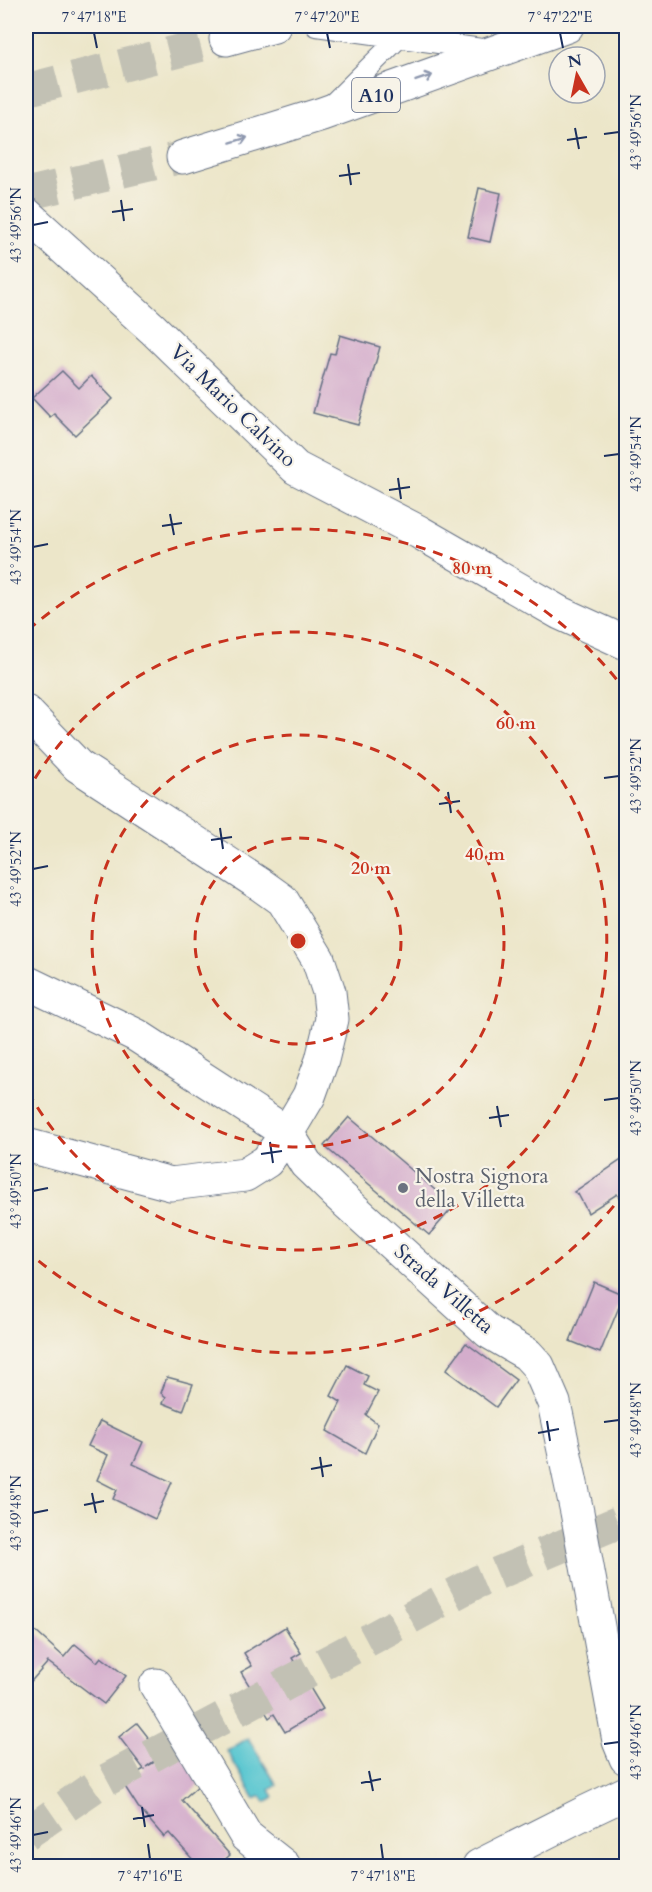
<svg xmlns="http://www.w3.org/2000/svg" width="652" height="1892" font-family="Cardo,serif">
<style>
.water{fill:#59c6d0;stroke:#3a7a97;stroke-width:1.5}
.building{fill:#d4adcc}
.lines{fill:none;stroke-linecap:round;stroke-linejoin:round}
.highway-tunnel{stroke:#c2c1b4;stroke-width:33;stroke-dasharray:33 16;stroke-linecap:butt}
.lane-casing{stroke:#646f83;stroke-width:22}
.street-casing{stroke:#646f83;stroke-width:35}
.secondary-casing{stroke:#646f83;stroke-width:35}
.highway-casing{stroke:#646f83;stroke-width:35}
.lane{stroke:#fff;stroke-width:20}
.street{stroke:#fff;stroke-width:33}
.secondary{stroke:#fff;stroke-width:33}
.highway{stroke:#fff;stroke-width:33}
.oneway{stroke:#8d97ae}
.ticks{fill:none;stroke:#1b2f5e;stroke-width:2}
.ring{fill:none;stroke:#c8321e;stroke-width:3;stroke-dasharray:10 8}
.worship-dot{fill:#6b7280;stroke:#f7f3e8;stroke-width:2}
.labels{text-anchor:middle;dominant-baseline:central;stroke-width:4.5;stroke-linejoin:round;paint-order:stroke}
.shield{fill:#f7f3e8;stroke:#5d6a87;stroke-width:1.5}
.shield-label{font-size:20px;font-weight:bold;fill:#1b2f5e}
.street-label{font-size:21px;fill:#1b2f5e;stroke:#f7f3e8}
.worship-label{font-size:21px;fill:#5b616d;stroke:#f7f3e8;text-anchor:start}
.centre{fill:#c8321e;stroke:#f7f3e8;stroke-width:3}
.ring-label{font-size:18px;text-anchor:middle;font-weight:bold;fill:#c8321e;stroke:#f7f3e8;stroke-width:4.5;stroke-linejoin:round;paint-order:stroke}
.neatline{fill:none;stroke:#1b2f5e;stroke-width:2}
.ticks-label{font-size:15px;text-anchor:middle;fill:#1b2f5e}
</style>
<rect width="100%" height="100%" fill="#f7f3e8"/>
<filter id="ink" filterUnits="userSpaceOnUse"><feTurbulence type="fractalNoise" baseFrequency=".0167" numOctaves="2"/><feDisplacementMap in="SourceGraphic" scale="12" xChannelSelector="R" yChannelSelector="G"/><feConvolveMatrix kernelMatrix="1 2 1 2 8 2 1 2 1" color-interpolation-filters="sRGB"/></filter>
<filter id="wash" filterUnits="userSpaceOnUse"><feTurbulence type="fractalNoise" baseFrequency=".008" numOctaves="4" result="noise"/><feDisplacementMap in="SourceGraphic" scale="24" xChannelSelector="R" yChannelSelector="G"/><feGaussianBlur stdDeviation="1.35" result="paint"/><feColorMatrix in="noise" values="0 0 0 0 0 0 0 0 0 0 0 0 0 0 0 0 0 1.4 0 .05"/><feComposite in="paint" operator="in"/></filter>
<g filter="url(#wash)">
<rect width="100%" height="100%" fill="#ece6c9"/>
<path class="water" d="M248,1738L277,1785L270,1790L274,1797L265,1802L261,1796L255,1799L227,1751Z"/>
<g id="blocks">
<path class="building" d="M479,188L501,193L490,242L468,237Z
M340,335L380,347L358,425L313,413L330,353L335,354Z
M62,371L79,388L91,376L113,399L75,435L54,414L50,417L32,398Z
M349,1117L454,1206L429,1235L324,1146Z
M626,1157V1208L617,1194L588,1213L578,1194L574,1192Z
M594,1282L624,1295L600,1353L570,1341Z
M466,1343L516,1380L496,1407L446,1370Z
M347,1365L368,1376L364,1385L378,1392L366,1415L378,1424L365,1453L327,1431L341,1402L331,1396Z
M167,1377L193,1384L183,1411L163,1403L166,1397L161,1393Z
M100,1421L143,1442L133,1464L172,1482L155,1519L113,1499L117,1490L97,1480L108,1455L88,1446Z
M26,1623L64,1657L75,1644L97,1662L101,1657L126,1676L104,1704L48,1662L27,1686L26,1684Z
M285,1627L301,1653L292,1658L323,1709L285,1732L274,1714L269,1718L241,1672L252,1666L244,1653Z
M137,1723L162,1755L146,1767L178,1748L199,1785L182,1800L230,1855L218,1866H203L197,1860L195,1862L169,1833L164,1837L138,1807L122,1782L144,1769L119,1737Z"/>
</g>
</g>
<g filter="url(#ink)">
<use href="#blocks" fill-opacity="0" stroke="#646f83" stroke-width="1.5"/>
<g class="lines">
<path class="highway-tunnel" d="M26,90L226,39
M26,194L183,157
M26,1834L95,1786L477,1582L626,1519"/>
<defs>
<path id="lane" d="M316,26L489,50
M332,104L411,26"/>
<path id="street" d="M26,982L136,1035L287,1133L306,1164L335,1192L489,1332L527,1354L538,1366L554,1403L577,1512L619,1741L626,1758
M156,1685L246,1836L284,1866
M479,1866L586,1812L626,1793"/>
<path id="secondary" d="M26,214L153,329L296,468L419,532L560,613L626,643
M26,712L78,766L261,885L282,900L318,959L329,992L332,1019L322,1060L309,1096L287,1133L267,1161L245,1175L171,1184L26,1145"/>
<path id="highway" d="M226,39L274,26
M183,157L322,114L567,26"/>
</defs>
<use href="#lane" class="lane-casing"/>
<use href="#street" class="street-casing"/>
<use href="#secondary" class="secondary-casing"/>
<use href="#highway" class="highway-casing"/>
<use href="#lane" class="lane"/>
<use href="#street" class="street"/>
<use href="#secondary" class="secondary"/>
<use href="#highway" class="highway"/>
</g>
<defs><path id="oneway-shaft" d="M-6 0H5M1.5-3L5.5 0L1.5 3" fill="none" stroke-width="1.6" stroke-linecap="round" stroke-linejoin="round" transform="scale(1.5)"/></defs>
<g class="oneway">
<use href="#oneway-shaft" transform="translate(424 78) rotate(-19)"/>
<use href="#oneway-shaft" transform="translate(239 140) rotate(-17)"/>
</g>
</g>
<path class="ticks" d="M94,33L97,48M327,33L330,48M560,33L563,48M575,128L579,149M604,134L619,132M567,140L587,137M348,164L351,185M339,176L360,173M121,200L124,221M112,212L133,209M33,225L48,222M604,456L619,454M398,478L401,499M389,490L410,487M170,514L174,535M162,526L182,523M33,547L48,544M604,778L619,776M448,792L451,813M439,804L460,801M220,828L223,849M211,840L232,837M33,869L48,866M604,1100L619,1098M497,1106L501,1127M489,1118L509,1115M270,1142L273,1163M261,1154L282,1151M33,1191L48,1188M547,1421L550,1441M604,1422L619,1420M538,1433L559,1429M320,1457L323,1477M311,1469L332,1465M92,1493L96,1513M84,1505L104,1501M33,1513L48,1510M604,1744L619,1742M369,1771L373,1791M361,1783L381,1779M142,1807L145,1827M133,1819L154,1815M33,1835L48,1832M148,1844L150,1859M381,1844L383,1859"/>
<g class="ring">
<circle cx="298" cy="941" r="103"/>
<circle cx="298" cy="941" r="206"/>
<path d="M26 794A309 309 0 1 1 26 1088"/>
<path d="M625 1192A412 412 0 0 1 28 1252M28 630A412 412 0 0 1 625 690"/>
</g>
<circle class="worship-dot" cx="403" cy="1188" r="6"/>
<g class="labels">
<rect class="shield" x="352" y="78" width="48" height="34" rx="4.5"/>
<g class="shield-label">
<text x="376" y="95">A10</text>
</g>
<g class="street-label">
<text transform="translate(233 406) rotate(44)">Via Mario Calvino</text>
<text transform="translate(444 1289) rotate(41)">Strada Villetta</text>
</g>
<g class="worship-label">
<text x="415" y="1176">Nostra Signora<tspan x="415" dy="24">della Villetta</tspan></text>
</g>
</g>
<circle cx="298" cy="941" r="9" class="centre"/>
<g class="ring-label">
<text x="472" y="574">80 m</text>
<text x="516" y="729">60 m</text>
<text x="485" y="860">40 m</text>
<text x="371" y="874">20 m</text>
</g>
<rect width="652" height="1892" fill="none" stroke="#f7f3e8" stroke-width="66"/>
<g transform="translate(577 75) rotate(351)"><circle r="28" fill="#f7f3e8" stroke="#9fa5b1" stroke-width="1.5"/>
<path d="M0-4.5L10 22L0 15L-10 22Z" fill="#c8321e"/>
<text y="-9" font-size="16" font-weight="bold" text-anchor="middle" fill="#1b2f5e">N</text>
</g>
<rect x="33" y="33" width="586" height="1826" class="neatline"/>
<g class="ticks-label">
<text x="94" y="22">7°47'18"E</text>
<text x="327" y="22">7°47'20"E</text>
<text x="560" y="22">7°47'22"E</text>
<text transform="translate(636 132) rotate(-90)" y="5">43°49'56"N</text>
<text transform="translate(16 225) rotate(-90)" y="5">43°49'56"N</text>
<text transform="translate(636 454) rotate(-90)" y="5">43°49'54"N</text>
<text transform="translate(16 547) rotate(-90)" y="5">43°49'54"N</text>
<text transform="translate(636 776) rotate(-90)" y="5">43°49'52"N</text>
<text transform="translate(16 869) rotate(-90)" y="5">43°49'52"N</text>
<text transform="translate(636 1098) rotate(-90)" y="5">43°49'50"N</text>
<text transform="translate(16 1191) rotate(-90)" y="5">43°49'50"N</text>
<text transform="translate(636 1420) rotate(-90)" y="5">43°49'48"N</text>
<text transform="translate(16 1513) rotate(-90)" y="5">43°49'48"N</text>
<text transform="translate(636 1742) rotate(-90)" y="5">43°49'46"N</text>
<text transform="translate(16 1835) rotate(-90)" y="5">43°49'46"N</text>
<text x="150" y="1881">7°47'16"E</text>
<text x="383" y="1881">7°47'18"E</text>
</g>
</svg>
